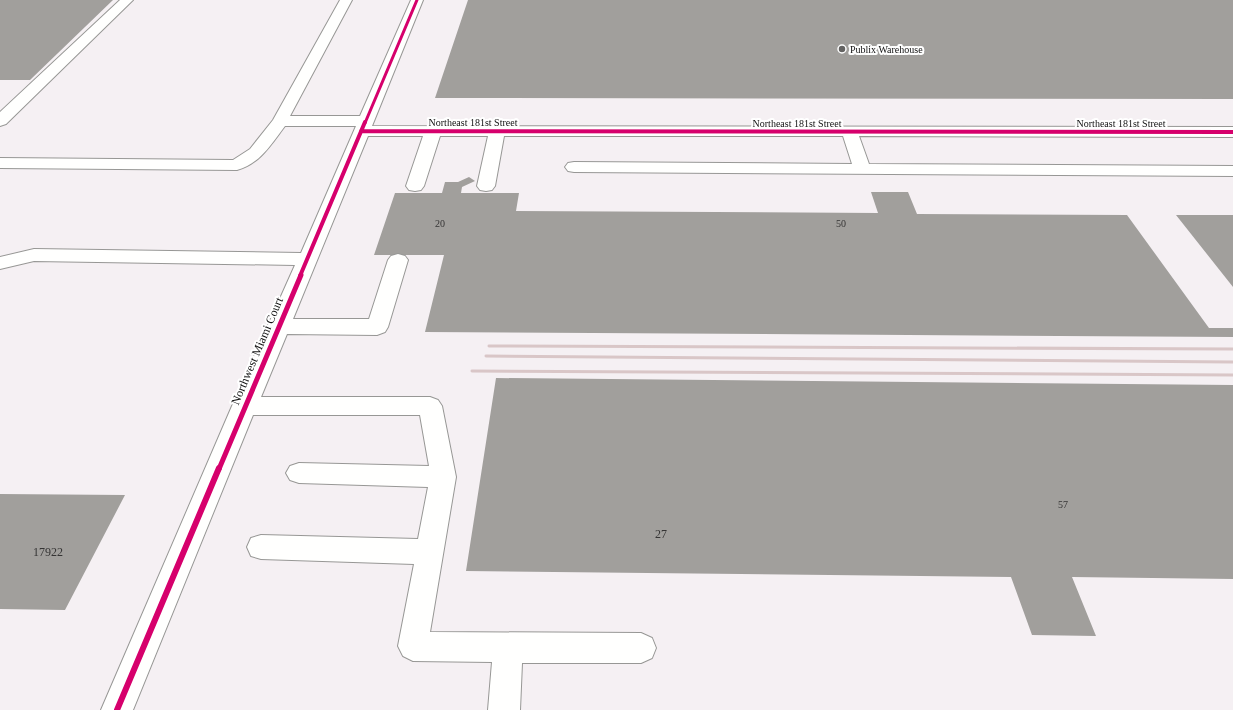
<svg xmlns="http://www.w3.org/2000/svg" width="1233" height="710" font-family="'Times New Roman',serif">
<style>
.industrial{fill:#f5f0f3}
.building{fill:#a19f9c}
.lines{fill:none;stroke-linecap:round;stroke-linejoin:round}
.minor-casing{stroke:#979795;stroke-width:2}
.minor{fill:#fffffe;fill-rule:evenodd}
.rail{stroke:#d9c6c7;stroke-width:3}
.cycleway-far3-casing{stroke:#fff;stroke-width:4.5}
.cycleway-far2-casing{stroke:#fff;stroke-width:6}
.cycleway-far1-casing{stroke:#fff;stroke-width:8}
.cycleway-casing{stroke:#fff;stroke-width:9}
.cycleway-far3{stroke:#d6006c;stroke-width:3}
.cycleway-far2{stroke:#d6006c;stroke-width:4}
.cycleway-far1{stroke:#d6006c;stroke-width:5}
.cycleway{stroke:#d6006c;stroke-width:6}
.poi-dot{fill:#646362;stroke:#fff;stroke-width:1.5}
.labels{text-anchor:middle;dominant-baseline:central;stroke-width:4;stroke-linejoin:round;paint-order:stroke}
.far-poi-label{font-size:10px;fill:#111;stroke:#fff;text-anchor:start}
.far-street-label{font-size:10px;fill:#111;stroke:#fff}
.number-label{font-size:10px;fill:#353434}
.street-label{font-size:12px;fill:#111;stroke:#fff}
.near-number-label{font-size:12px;fill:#353434}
</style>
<rect width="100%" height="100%" fill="#fdfcf7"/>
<path class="industrial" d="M0,0H1233V710H0Z"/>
<path class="building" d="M0,0H113L30,80H0Z
M468,0H1233V99L435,98Z
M469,177L475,181L462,187L461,193H519L516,211L878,213L871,192H908L917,214L1127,215L1209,328H1233V337L425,332L444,255H374L395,193H442L445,182H458Z
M1176,215H1233V287Z
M496,378L1233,385V579L1072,577L1096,636L1032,635L1011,577L466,571Z
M0,494L125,495L65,610L0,609Z"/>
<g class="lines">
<defs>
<path id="minor" d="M120,0H133L6,124L0,126V112Z
M340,0H352L290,116H360L411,0H423L372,126L1233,127V137L859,136L869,164L1233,166V176L574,172L568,171L565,167L568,163L574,162L852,164L843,136H504L495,186L492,190L486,191L480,190L477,186L488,136H440L424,186L421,190L415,191L409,190L406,186L423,136H368L293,319H369L388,260L391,256L398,254L405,256L408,260L388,327L385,332L377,335L287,334L261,397H430L438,400L442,406L456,477L430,632L641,633L652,638L656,648L652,658L641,663H522L520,710H488L492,662L413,661L403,656L398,646L414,564L261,559L251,556L247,547L251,538L261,535L418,539L428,487L299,483L290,480L286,473L290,466L299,463L429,466L420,415H253L133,710H101L232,406L295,265L34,261L0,269V257L34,249L301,253L356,126H285C272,143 260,164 237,170L0,168V158L233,160L250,149L273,120Z"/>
</defs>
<use href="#minor" class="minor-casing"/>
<use href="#minor" class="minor"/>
<path class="rail" d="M489,346L1233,349
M486,356L1233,362
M472,371L1233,375"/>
<defs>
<path id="cycleway-far3" d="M365,123L417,0"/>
<path id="cycleway-far2" d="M361,131L1233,132
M300,276L365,122"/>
<path id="cycleway-far1" d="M219,469L301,275"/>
<path id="cycleway" d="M117,710L219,468"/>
</defs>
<use href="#cycleway-far3" class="cycleway-far3-casing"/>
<use href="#cycleway-far2" class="cycleway-far2-casing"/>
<use href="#cycleway-far1" class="cycleway-far1-casing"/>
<use href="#cycleway" class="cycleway-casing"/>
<use href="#cycleway-far3" class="cycleway-far3"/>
<use href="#cycleway-far2" class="cycleway-far2"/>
<use href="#cycleway-far1" class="cycleway-far1"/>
<use href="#cycleway" class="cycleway"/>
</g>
<circle class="poi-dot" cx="842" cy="49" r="4"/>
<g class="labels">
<g class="far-poi-label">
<text x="850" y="49">Publix Warehouse</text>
</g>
<g class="far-street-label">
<text x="473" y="122">Northeast 181st Street</text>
<text x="797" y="123">Northeast 181st Street</text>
<text x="1121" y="123">Northeast 181st Street</text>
</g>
<g class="number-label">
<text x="440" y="223">20</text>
<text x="841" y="223">50</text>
<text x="1063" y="504">57</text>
</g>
<g class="street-label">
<text transform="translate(257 351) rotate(-67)">Northwest Miami Court</text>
</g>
<g class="near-number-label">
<text x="661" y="534">27</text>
<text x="48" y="552">17922</text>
</g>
</g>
</svg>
